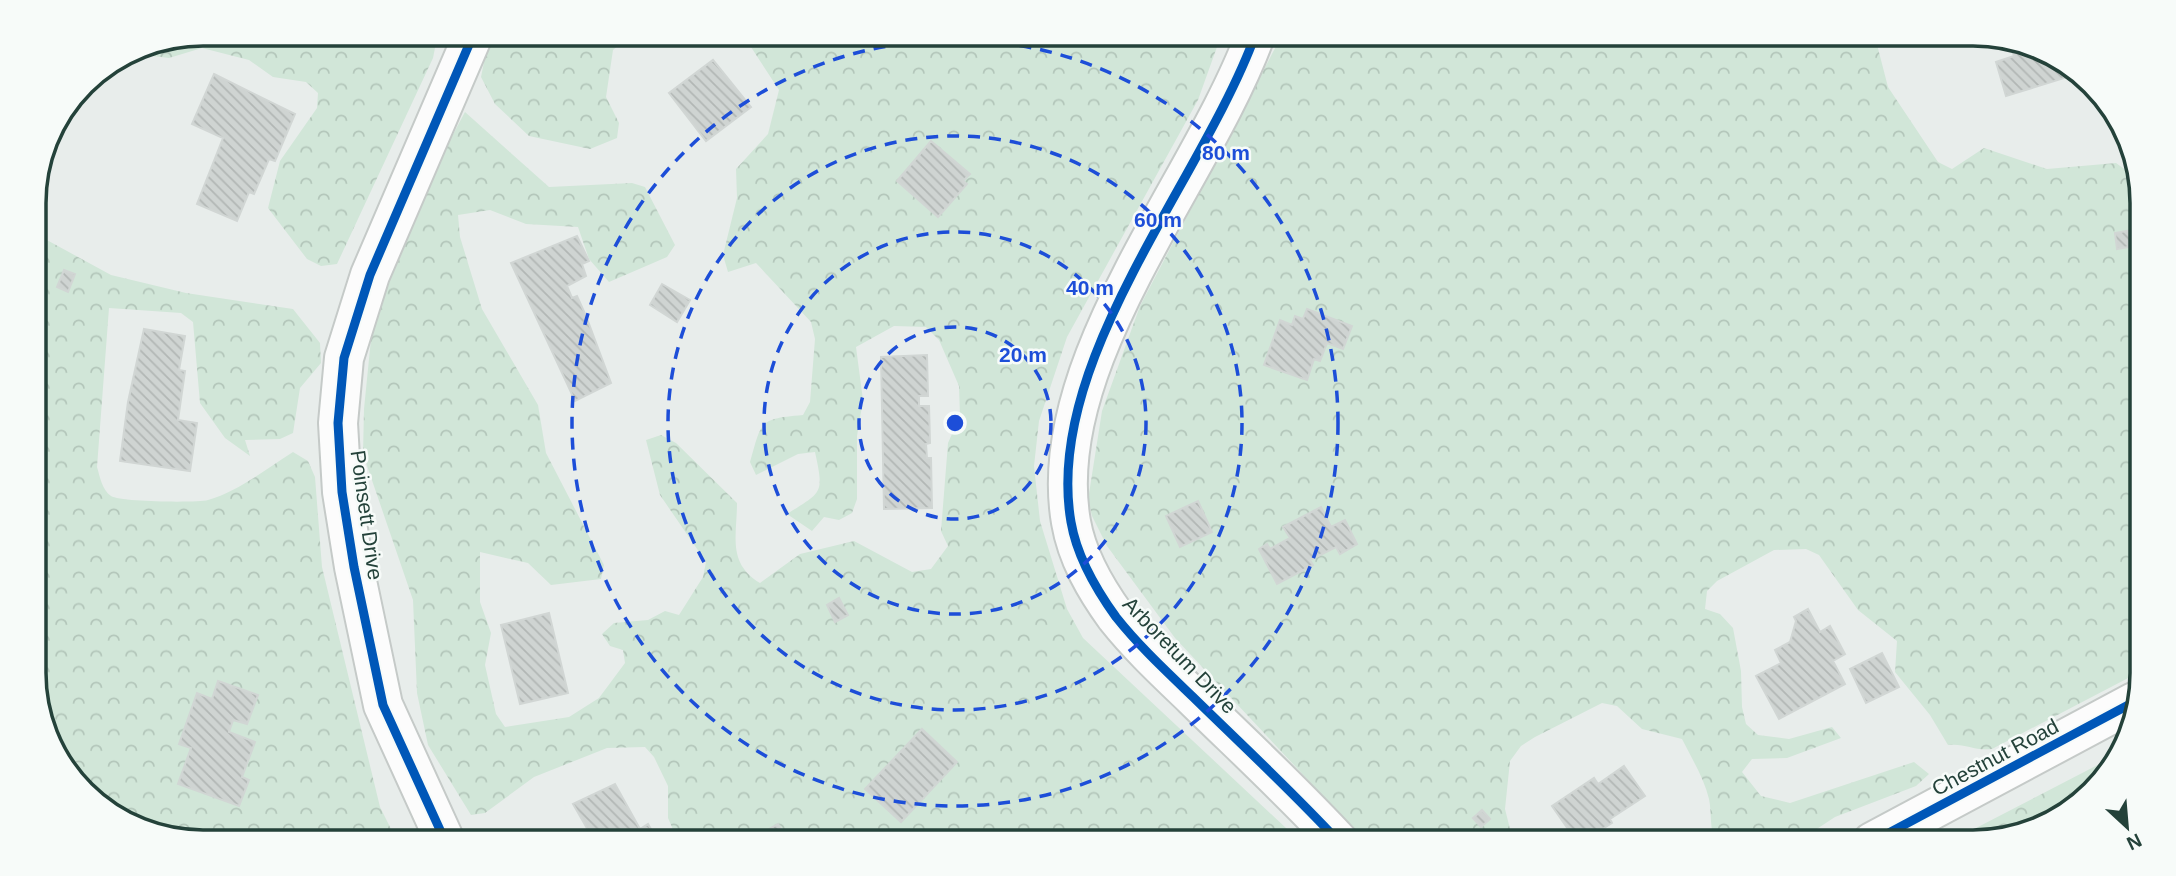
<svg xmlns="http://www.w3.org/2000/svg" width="2176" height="876" font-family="Helvetica,sans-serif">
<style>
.forest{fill:url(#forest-crowns)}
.building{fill:url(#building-back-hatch);stroke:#d1d6d4;stroke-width:2}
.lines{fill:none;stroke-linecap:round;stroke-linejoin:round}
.minor-casing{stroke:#c5cac8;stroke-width:42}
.minor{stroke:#fcfcfc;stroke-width:38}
.cycleway-casing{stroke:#f7fbf9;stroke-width:13}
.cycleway{stroke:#0057b8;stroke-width:9}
.ring{fill:none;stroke:#1d4ed8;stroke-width:3.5;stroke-dasharray:12 9}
.labels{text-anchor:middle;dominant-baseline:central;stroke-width:5;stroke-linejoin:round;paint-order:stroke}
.street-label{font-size:21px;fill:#24423a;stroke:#f7fbf9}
.rim{fill:none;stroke:#24423a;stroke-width:3.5}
.centre{fill:#1d4ed8;stroke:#f7fbf9;stroke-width:3.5}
.ring-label{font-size:21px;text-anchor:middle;font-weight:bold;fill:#1d4ed8;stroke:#f7fbf9;stroke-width:5;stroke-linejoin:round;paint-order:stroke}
</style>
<defs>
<pattern id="forest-crowns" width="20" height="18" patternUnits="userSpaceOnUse" patternTransform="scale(1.75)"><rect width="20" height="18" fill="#d1e6d8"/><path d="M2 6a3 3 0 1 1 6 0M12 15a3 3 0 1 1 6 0" fill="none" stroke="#b3c6ba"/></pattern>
<pattern id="building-back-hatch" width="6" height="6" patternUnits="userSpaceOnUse" patternTransform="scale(1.75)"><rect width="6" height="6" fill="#cfd4d2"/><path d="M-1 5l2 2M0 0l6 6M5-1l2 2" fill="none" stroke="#b2b7b5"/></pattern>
</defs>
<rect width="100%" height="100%" fill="#e8edeb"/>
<path class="forest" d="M203,33H438L433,58L337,264L321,266L307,259L268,208L280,161L317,108L318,93L306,82L273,77L249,60L202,48L169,58L137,54L84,84L91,76L138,46Z
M496,33H633L613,50L606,97L619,123L617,138L590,149L529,136L495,104L481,77L487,47Z
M703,33H1222L1198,100L1067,337L1039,421L1034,466L1040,521L1067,609L1083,638L1302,843H679L668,818V786L654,757L645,747L607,748L534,777L485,813L471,815L428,745L417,693L413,600L363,454L364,409L372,329L420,196L465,112L549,187L632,183L645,187L675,245L667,257L609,282L589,259L578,227L526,224L490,210L458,215L460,237L482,309L538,405L546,453L604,565L601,579L551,585L528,563L480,552V602L491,633L485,665L496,714L505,727L569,717L599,698L625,663L623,650L610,646L602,634L614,623L648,620L665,611L679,615L703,577L706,562L660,495L646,440L661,435L676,443L737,503C737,536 727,563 760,583L800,554L854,541L912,572L931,569L948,546L941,531L948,443L960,416L959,386L939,340L926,327L894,326L856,347L863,400L857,436V499L852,513L839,520L824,517L812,531L787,514C823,491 824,494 815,452L798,454L756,475L750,462C762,420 759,419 803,415L810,402L815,339L811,322L756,263L728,272L723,255L737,198L736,169L768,134L779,90L749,44L703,35Z
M1283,33H1874L1888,87L1938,162L1952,169L1984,148L2047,169L2116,163L2130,173L2137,186L2141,189L2134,675L1992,749C1974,751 1965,743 1948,745L1930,715L1895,672L1897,641L1858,610L1819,555L1806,549L1774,550L1717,581L1707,591L1705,609L1720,614L1733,628L1741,671L1742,707L1746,724L1758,735L1789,739L1832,727L1841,738L1787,758L1752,759L1742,772L1761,796L1790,803L1914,762L1929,774L1916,786L1835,817L1797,842H1716C1709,829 1712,814 1709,799C1704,778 1692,759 1682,739L1642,729L1617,706L1602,703L1535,737L1521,746L1510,761L1505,809L1512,837L1511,842L1367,843L1175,638L1107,546L1092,516L1088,500L1102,411L1140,306Z
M34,233L111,275L186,293L293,309L320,343L321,363L300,388L293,433L280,439L245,440L250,456L225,438L200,403L193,322L181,313L109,308L97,467C100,477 102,490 111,496C120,502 197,503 208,500C239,491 266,469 293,452L308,461L315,477L322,567L380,807L398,843H203L148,834L75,785L36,706Z
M2113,757L2076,808L1984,842H1949Z"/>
<path class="building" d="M2008,39L2028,42L2074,75L2006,96L1996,62L2014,56Z
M713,60L751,107L706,141L669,93Z
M214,74L295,114L275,161L269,159L254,194L249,192L237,221L197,204L223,138L192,124Z
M931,141L970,174L963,181L967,184L938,217L897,181Z
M2132,230L2134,246L2117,249L2115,233Z
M577,236L589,261L582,264L586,276L567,286L572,298L577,296L586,316L611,383L575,401L511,263Z
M64,270L75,274L68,292L57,287Z
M662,284L690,300L677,322L650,305Z
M1307,309L1352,326L1343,349L1327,343L1320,361L1314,359L1307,380L1264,365L1280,320L1292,325L1295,316L1303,319Z
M144,329L185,336L179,370L185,371L178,420L197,423L190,471L120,461L128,402Z
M927,355L928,396H919V406H929L930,443L926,444L927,458H931L932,508L884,509L881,357Z
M1198,501L1212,532L1180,547L1166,516Z
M1321,507L1331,527L1345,520L1357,544L1340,554L1336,547L1310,560L1313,565L1277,584L1259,549L1267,544L1270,549L1290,538L1283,527Z
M839,598L848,615L835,622L827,605Z
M1808,609L1820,632L1830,626L1845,654L1833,661L1845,684L1779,719L1756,676L1781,663L1775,650L1790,642L1796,621L1794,617Z
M549,613L568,693L520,704L501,625Z
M1882,653L1899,687L1866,703L1850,669Z
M218,681L258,695L247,724L233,720L229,732L255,742L242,777L249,780L239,806L178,784L191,748L179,744L197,693L212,699Z
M922,729L957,762L901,822L865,789Z
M1624,766L1645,796L1610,819L1612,823L1601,830L1605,837L1596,842H1577L1552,806L1594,778L1598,784Z
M615,784L640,829L648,824L659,843H589L587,839L592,837L573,804Z
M1482,810L1490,819L1481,827L1473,818Z
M778,824L789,843H755L753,838Z"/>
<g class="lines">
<defs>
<path id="minor" d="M1256,33C1203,180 1043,361 1071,522C1077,557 1095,588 1116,617C1139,646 1166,671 1193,697C1242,745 1293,792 1340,843
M1872,842L2134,702
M446,843L383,705L354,567L342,492L338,423L344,358L370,275L474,33"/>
</defs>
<use href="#minor" class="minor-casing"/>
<use href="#minor" class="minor"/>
<defs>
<path id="cycleway" d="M1256,33C1203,180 1043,361 1071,522C1077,557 1095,588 1116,617C1139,646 1166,671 1193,697C1242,745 1293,792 1340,843
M1872,842L2134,702
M446,843L383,705L354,567L342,492L338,423L344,358L370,275L474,33"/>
</defs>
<use href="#cycleway" class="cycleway-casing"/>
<use href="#cycleway" class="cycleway"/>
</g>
<g class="ring">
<circle cx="955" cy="423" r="96"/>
<circle cx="955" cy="423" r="191"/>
<circle cx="955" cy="423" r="287"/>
<circle cx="955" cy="423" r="383"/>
</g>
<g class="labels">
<g class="street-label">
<text transform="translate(367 515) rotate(82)">Poinsett Drive</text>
<text transform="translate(1180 655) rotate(46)">Arboretum Drive</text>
<text transform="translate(1995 757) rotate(-28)">Chestnut Road</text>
</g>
</g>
<path d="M0 0H2176V876H0ZM203 46H1973A157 157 0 0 1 2130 203V673A157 157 0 0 1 1973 830H203A157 157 0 0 1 46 673V203A157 157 0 0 1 203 46Z" fill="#f7fbf9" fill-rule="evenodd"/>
<path class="rim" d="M203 46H1973A157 157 0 0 1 2130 203V673A157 157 0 0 1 1973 830H203A157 157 0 0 1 46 673V203A157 157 0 0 1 203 46Z"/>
<circle cx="955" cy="423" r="10" class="centre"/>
<g class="ring-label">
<text x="1226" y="160">80 m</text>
<text x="1158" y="227">60 m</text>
<text x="1090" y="295">40 m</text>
<text x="1023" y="362">20 m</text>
</g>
<g transform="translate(2127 827) rotate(154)" stroke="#f7fbf9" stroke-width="5" paint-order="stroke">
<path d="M0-5L12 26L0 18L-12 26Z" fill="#24423a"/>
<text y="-10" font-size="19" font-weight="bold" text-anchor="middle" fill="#24423a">N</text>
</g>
</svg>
